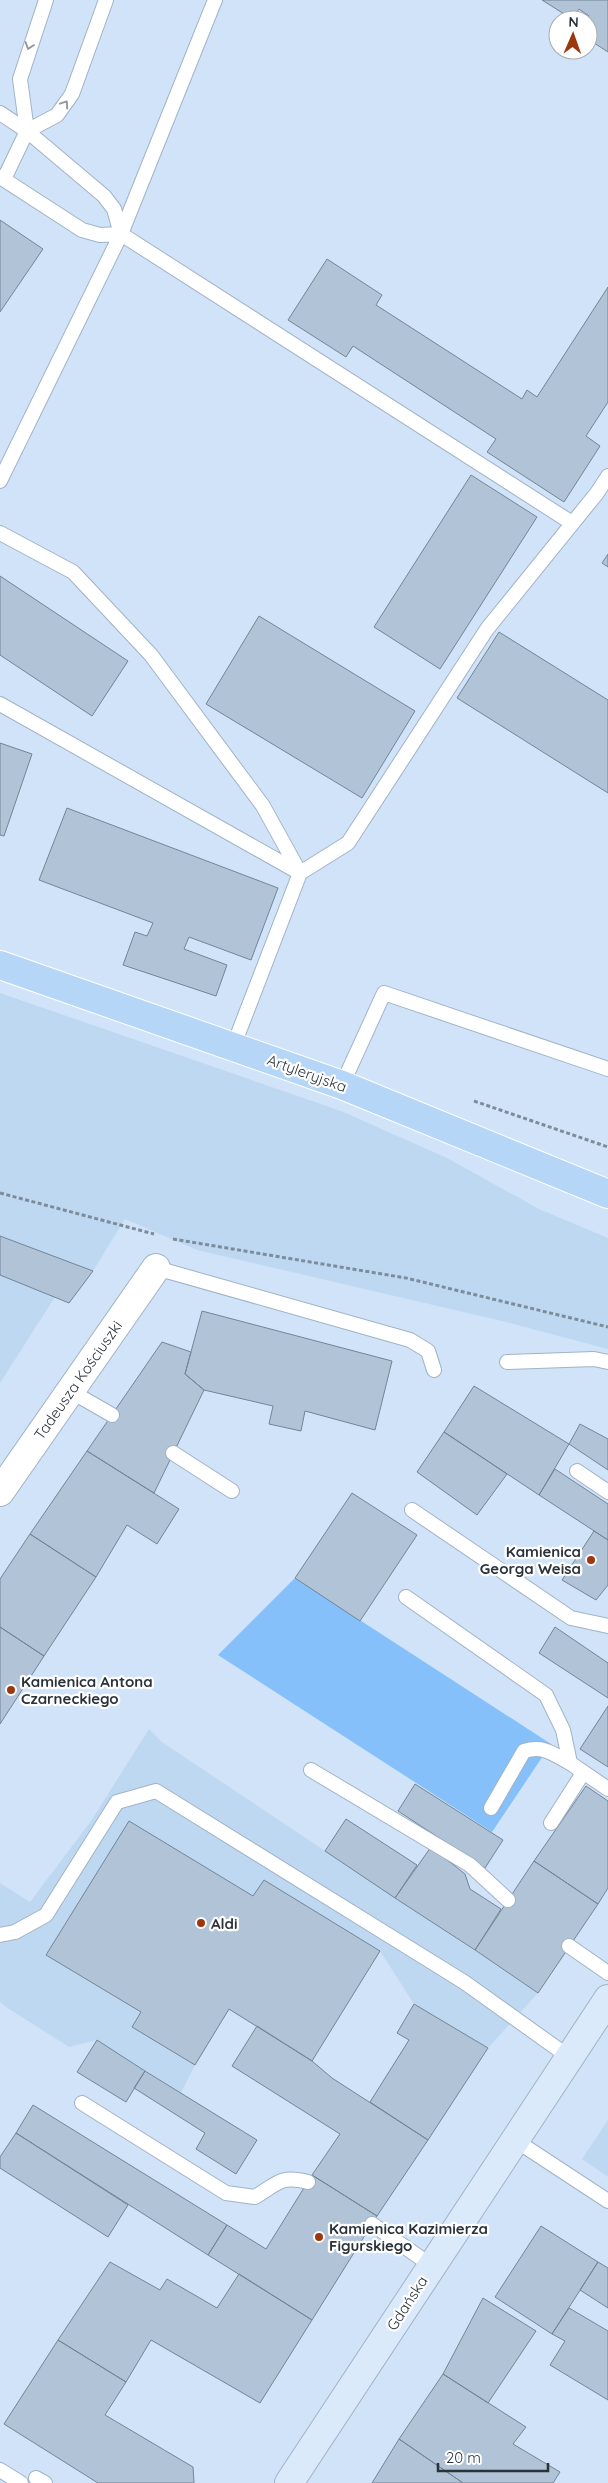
<svg xmlns="http://www.w3.org/2000/svg" width="608" height="2483" font-family="Quicksand,sans-serif">
<style>
.built{fill:#bfd8f2}
.green{fill:#85c0fb}
.building{fill:#b0c3d7;stroke:#738597}
.lines{fill:none;stroke-linecap:round;stroke-linejoin:round}
.lane-casing{stroke:#a0b3c6;stroke-width:16}
.street-casing{stroke:#a0b3c6;stroke-width:30}
.secondary-casing{stroke:#a0b3c6;stroke-width:30}
.primary-casing{stroke:#fff;stroke-width:30}
.path{stroke:#7e8c9a;stroke-width:3;stroke-dasharray:4 2.5;stroke-linecap:butt}
.lane{stroke:#fff;stroke-width:14}
.street{stroke:#fff;stroke-width:28}
.secondary{stroke:#daeafa;stroke-width:28}
.primary{stroke:#b5d6f6;stroke-width:28}
.oneway{stroke:#95999c}
.poi-dot{fill:#9d370d;stroke:#fff;stroke-width:2}
.labels{text-anchor:middle;dominant-baseline:central;stroke-width:4.5;stroke-linejoin:round;paint-order:stroke}
.street-label{font-size:15px;fill:#2b333a;stroke:#fff}
.poi-label{font-size:15px;font-weight:bold;fill:#2b333a;stroke:#fff;text-anchor:start}
</style>
<rect width="100%" height="100%" fill="#d0e3f8"/>
<path class="built" d="M0,993L341,1111L447,1158L539,1209L608,1238V1349L502,1321L197,1250L125,1219L93,1271L69,1303L55,1297L0,1383Z
M149,1729L162,1742L538,1993L488,2048L414,2004L380,1951L312,2061L229,2010L195,2065L181,2093L97,2040L69,2047L6,2007L0,2002V1883L30,1902L91,1821Z
M608,2120V2177L582,2159Z"/>
<path class="green" d="M295,1578L551,1744L492,1832L218,1655Z"/>
<path class="building" d="M542,0H608V52L588,39V20H586L589,16L579,9L572,19Z
M0,220L43,249L0,312Z
M327,259L382,295L376,305L522,399L527,390L537,397L608,287V402L586,436L600,446L564,502L487,452L496,439L353,346L346,357L288,320Z
M471,475L537,517L440,669L374,627Z
M608,554V567L602,563Z
M0,576L128,661L92,716L0,655Z
M259,616L415,711L362,798L206,704Z
M499,632L608,700V793L457,698Z
M0,743L32,754L4,836L0,835Z
M67,808L278,888L251,960L189,937L184,949L227,965L216,996L123,965L135,932L147,936L153,923L39,880Z
M0,1236L93,1271L69,1303L0,1275Z
M202,1311L392,1361L375,1430L305,1411L301,1431L269,1424L273,1406L204,1390L185,1374Z
M162,1342L191,1352L185,1374L204,1390L154,1493L87,1451Z
M474,1386L569,1444L539,1495L444,1432Z
M580,1424L608,1439V1470L569,1444Z
M444,1432L507,1474L477,1515L417,1472Z
M87,1451L179,1509L157,1544L127,1525L96,1577L30,1534Z
M555,1469L608,1504V1540L539,1495Z
M352,1493L417,1535L360,1621L295,1578Z
M594,1531L608,1540V1585L596,1600L562,1580Z
M30,1534L96,1577L44,1656L0,1627V1579Z
M0,1627L44,1656L0,1724Z
M555,1627L608,1663V1698L539,1653Z
M608,1706V1767L580,1749Z
M415,1784L503,1840L485,1868L398,1811Z
M586,1786L608,1801V1888L598,1904L534,1861Z
M346,1819L417,1865L395,1898L325,1851Z
M129,1821L253,1896L264,1880L380,1951L312,2061L229,2009L195,2065L132,2027L141,2012L46,1955Z
M431,1847L465,1874L470,1889L501,1909L475,1950L395,1898Z
M534,1861L598,1904L538,1993L475,1950Z
M414,2004L488,2048L428,2140L370,2102L409,2040L397,2033Z
M257,2026L312,2061L332,2078L428,2140L377,2216L312,2175L340,2134L232,2066Z
M97,2040L145,2071L126,2102L77,2072Z
M145,2071L257,2140L236,2174L196,2149L205,2133L134,2088Z
M33,2105L227,2225L208,2255L16,2133Z
M16,2133L128,2205L108,2237L0,2168V2157Z
M312,2175L377,2216L312,2320L208,2255L227,2225L266,2249Z
M541,2226L598,2262L552,2334L495,2297Z
M110,2262L160,2290L167,2279L217,2308L239,2274L312,2320L260,2403L151,2340L126,2382L58,2340Z
M598,2262L608,2268V2308L580,2290Z
M483,2298L536,2331L488,2403L443,2374Z
M569,2308L608,2331V2400L550,2365L565,2341L552,2334Z
M58,2340L126,2382L105,2415L193,2467L194,2483H98L4,2424Z
M443,2374L526,2427L513,2444L560,2472L553,2483H463L399,2439Z
M399,2439L463,2483H372Z"/>
<g class="lines">
<defs>
<path id="lane" d="M0,113L27,131L104,196L114,209L121,234
M27,131L57,115L72,94L106,0
M0,177L82,230L100,235L121,234L572,523
M4,179L27,131L20,79L46,0
M0,481L121,234L215,0
M0,533L73,572L151,655L263,806L300,873L233,1047
M0,704L300,873L348,843L487,629L597,493L608,476
M342,1085L384,993L608,1069
M156,1268L410,1340L428,1351L434,1370
M507,1362L594,1359L608,1362
M72,1392L112,1415
M173,1453L232,1491
M577,1471L608,1492
M412,1510L571,1618L608,1626
M406,1597L546,1695L563,1730L570,1763L608,1789
M311,1770L470,1865L508,1900
M491,1808L524,1751C544,1745 553,1754 570,1763
M551,1823L583,1773
M0,1935L15,1932L46,1915L117,1802L156,1791L464,1982L569,2057
M569,1946L608,1973
M82,2103L226,2193L255,2197C278,2183 281,2175 308,2182
M515,2140L608,2201
M372,2224L432,2266
M0,2470L21,2483
M36,2478L45,2483"/>
<path id="street" d="M0,1492L156,1268"/>
<path id="secondary" d="M289,2483L608,1999"/>
<path id="primary" d="M0,965L342,1085L608,1194"/>
</defs>
<use href="#lane" class="lane-casing"/>
<use href="#street" class="street-casing"/>
<use href="#secondary" class="secondary-casing"/>
<use href="#primary" class="primary-casing"/>
<path class="path" d="M474,1101L608,1147
M0,1193L154,1234
M173,1239L406,1278L608,1327"/>
<use href="#lane" class="lane"/>
<use href="#street" class="street"/>
<use href="#secondary" class="secondary"/>
<use href="#primary" class="primary"/>
</g>
<defs><path id="oneway-chevron" d="M-2-3.5L2.5 0L-2 3.5" fill="none" stroke-width="1.6" stroke-linecap="round" stroke-linejoin="round" transform="scale(1.25)"/></defs>
<g class="oneway">
<use href="#oneway-chevron" transform="translate(29 46) rotate(108)"/>
<use href="#oneway-chevron" transform="translate(65 104) rotate(-56)"/>
</g>
<g class="poi-dot">
<circle cx="591" cy="1560" r="5"/>
<circle cx="11" cy="1690" r="5"/>
<circle cx="201" cy="1923" r="5"/>
<circle cx="319" cy="2237" r="5"/>
</g>
<g class="labels">
<g class="street-label">
<text transform="translate(307 1073) rotate(20)">Artyleryjska</text>
<text transform="translate(78 1380) rotate(-55)">Tadeusza Kościuszki</text>
<text transform="translate(407 2303) rotate(-57)">Gdańska</text>
</g>
<g class="poi-label">
<text x="581" y="1551" text-anchor="end">Kamienica<tspan x="581" dy="17">Georga Weisa</tspan></text>
<text x="21" y="1681">Kamienica Antona<tspan x="21" dy="17">Czarneckiego</tspan></text>
<text x="211" y="1923">Aldi</text>
<text x="329" y="2228">Kamienica Kazimierza<tspan x="329" dy="17">Figurskiego</tspan></text>
</g>
</g>
<g transform="translate(573 35) rotate(2)"><circle r="24" fill="#ffffff" stroke="#aaadb0"/>
<path d="M0-4L9 19L0 12L-9 19Z" fill="#9d370d"/>
<text y="-8" font-size="14" font-weight="bold" text-anchor="middle" fill="#2b333a">N</text>
</g>
<path d="M438 2463v8h110v-8" fill="none" stroke="#2b333a" stroke-width="2.5"/>
<text x="446" y="2463" font-size="15" fill="#2b333a" stroke="#ffffff" stroke-width="4" paint-order="stroke">20 m</text>
</svg>
